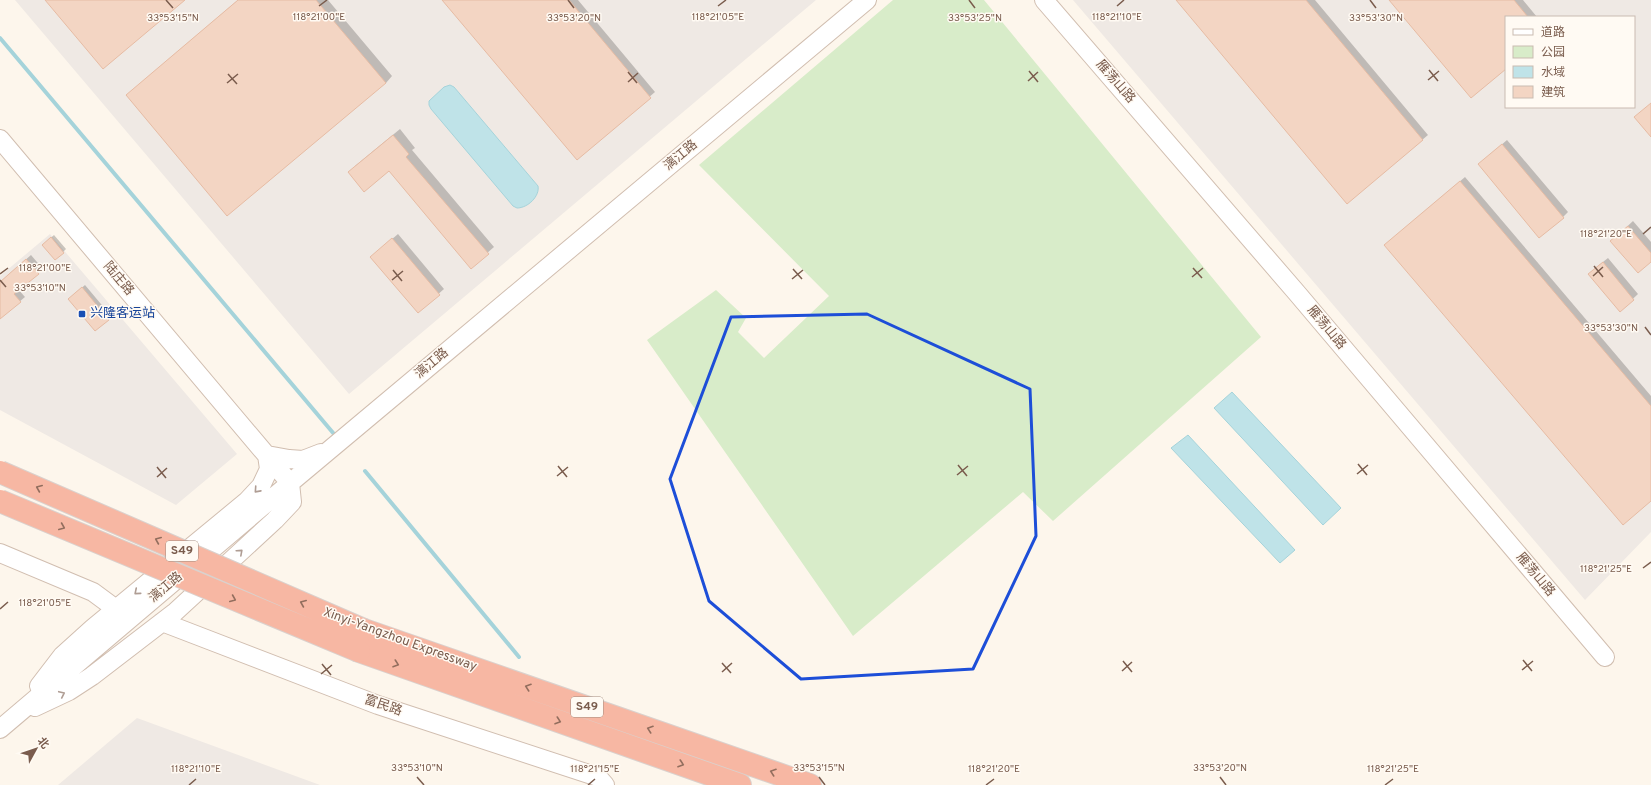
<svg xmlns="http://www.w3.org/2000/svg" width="1651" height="785" font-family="Overpass,'Noto Sans SC',sans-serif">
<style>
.industrial{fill:#efe9e4;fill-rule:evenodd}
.green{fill:#d8ecc9}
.water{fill:#bfe3e8;stroke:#a5d3da}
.shadow{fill:#0003}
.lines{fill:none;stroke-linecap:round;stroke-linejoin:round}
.stream{stroke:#a5d3da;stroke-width:4}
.building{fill:#f3d5c3;stroke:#e6bba3}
.minor-casing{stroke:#d1beb0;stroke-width:20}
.highway-casing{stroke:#dad1cd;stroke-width:24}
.minor{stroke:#fff;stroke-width:18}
.highway{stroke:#f7b7a3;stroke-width:22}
.highway-bridge-casing{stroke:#dad1cd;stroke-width:24;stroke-linecap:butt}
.highway-bridge{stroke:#f7b7a3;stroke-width:22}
.oneway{stroke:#936e5e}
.oneway2{stroke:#af9d94}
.marked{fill:none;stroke:#1d4ed8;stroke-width:3;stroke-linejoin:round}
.ticks{fill:none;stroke:#7a5c4d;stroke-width:1.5}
.transit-dot{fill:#1a4fb4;stroke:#fffaf3;stroke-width:1.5}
.labels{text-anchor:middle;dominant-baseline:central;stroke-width:3;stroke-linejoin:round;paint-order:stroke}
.shield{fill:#fffaf3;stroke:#a28b7f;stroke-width:1}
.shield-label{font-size:12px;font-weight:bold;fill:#7a5c4d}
.street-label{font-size:13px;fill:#7a5c4d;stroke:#fffaf3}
.transit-label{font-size:13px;fill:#164399;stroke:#fffaf3;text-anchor:start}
.ticks-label{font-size:10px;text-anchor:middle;fill:#7a5c4d;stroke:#fffaf3;stroke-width:3;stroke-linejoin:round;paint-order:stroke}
</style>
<rect width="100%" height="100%" fill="#fdf6ec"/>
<path class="industrial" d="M15,0H816L349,394Z
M1073,0H1651V532L1585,600ZM1506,17H1634V107H1506Z
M50,234L237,454L176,505L0,410V276Z
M137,718L320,785H58Z"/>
<path class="green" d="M893,0H984L1261,337L1053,521L1023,492L853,636L647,340L716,290L746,318L738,332L764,358L829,296L699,165Z"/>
<path class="water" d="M450,85L454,87L538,186C540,196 528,208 517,208L513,206L431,109L429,105V101L444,87Z
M1232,392L1341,508L1323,525L1214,408Z
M1188,435L1295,550L1280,563L1171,448Z"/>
<path class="shadow" d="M238,0H328L392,76L386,83L127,95Z
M443,0H578L655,92L577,159Z
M1178,0H1315L1428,135L1347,203Z
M1391,0H1523L1537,17H1506V68Z
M400,129L415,148L412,150L494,247L471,267L389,170L355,166Z
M1507,140L1568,212L1563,217L1479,164Z
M1465,177L1651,396V500L1391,240Z
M1633,221L1651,242V261L1617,236Z
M398,234L444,289L418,312L377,252Z
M54,235L66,249L63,252L46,242Z
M31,255L42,268L18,289L25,297L0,318V282Z
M1608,258L1638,294L1620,311L1594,269Z
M85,285L111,316L95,330L72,296Z"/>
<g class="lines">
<path class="stream" d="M0,38L334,434
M365,471L519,657"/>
</g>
<path class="building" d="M45,0H185L103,69Z
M238,0H316L386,83L227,216L126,95Z
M442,0H569L651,98L577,160Z
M1176,0H1306L1423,140L1347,204Z
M1389,0H1514L1528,17H1506V69L1471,98Z
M1651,103V137L1634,117Z
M393,135L409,154L406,157L489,254L471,269L389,171L364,192L348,172Z
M1502,144L1564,218L1539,238L1478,164Z
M1460,181L1651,406V501L1623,525L1384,245Z
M1628,226L1651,253V262L1638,273L1610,241Z
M51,237L64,253L55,260L42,245Z
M392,238L440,295L418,313L370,257Z
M26,259L39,274L14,294L21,302L0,319V282Z
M1603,262L1634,300L1620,312L1588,274Z
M82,287L109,320L95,331L68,299Z"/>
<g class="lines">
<defs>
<path id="minor" d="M1044,0L1296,292L1605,657
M0,139L290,483L292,502L275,520L174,613L92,676L69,691L35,707
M267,455L289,459L303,460L321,453
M0,553L93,592L116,609
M162,622L378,705L598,777L605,785
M39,686L62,656L93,628L247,501L261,486L269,469L267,455
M0,729L290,483L867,0"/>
<path id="highway" d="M364,630L810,785
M359,651L740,785"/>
</defs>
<use href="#minor" class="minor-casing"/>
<use href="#highway" class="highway-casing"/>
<use href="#minor" class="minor"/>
<use href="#highway" class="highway"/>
<defs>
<path id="highway-bridge" d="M0,472L364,630
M0,501L359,651"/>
</defs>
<use href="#highway-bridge" class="highway-bridge-casing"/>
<use href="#highway-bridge" class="highway-bridge"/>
</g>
<defs><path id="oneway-chevron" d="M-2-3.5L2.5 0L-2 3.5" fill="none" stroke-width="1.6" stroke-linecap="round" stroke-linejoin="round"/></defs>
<g class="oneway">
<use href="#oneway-chevron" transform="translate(39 488) rotate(-157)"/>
<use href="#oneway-chevron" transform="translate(62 527) rotate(23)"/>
<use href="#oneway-chevron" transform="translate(158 540) rotate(-157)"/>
<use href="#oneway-chevron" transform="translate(233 599) rotate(23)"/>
<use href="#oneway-chevron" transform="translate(303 603) rotate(-157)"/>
<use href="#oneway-chevron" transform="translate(396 664) rotate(19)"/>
<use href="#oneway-chevron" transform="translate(528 687) rotate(-161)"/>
<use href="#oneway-chevron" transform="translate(558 721) rotate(19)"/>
<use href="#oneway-chevron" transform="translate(650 729) rotate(-161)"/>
<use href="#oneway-chevron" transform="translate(681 764) rotate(19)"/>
<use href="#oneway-chevron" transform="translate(773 772) rotate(-161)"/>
</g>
<g class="oneway2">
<use href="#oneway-chevron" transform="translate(257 490) rotate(132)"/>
<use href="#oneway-chevron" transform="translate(240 552) rotate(-42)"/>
<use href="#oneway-chevron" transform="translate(137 592) rotate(140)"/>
<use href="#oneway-chevron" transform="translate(62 694) rotate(-25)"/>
</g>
<path class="marked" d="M867,314L1030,389L1036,536L973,669L801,679L709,601L670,479L731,317Z"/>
<path class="ticks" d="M166,0L173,8M568,0L574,8M969,0L975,8M1370,0L1376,8M319,6L327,0M718,6L726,0M1117,6L1124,0M1429,70L1438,81M1029,71L1038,82M628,72L637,83M228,74L237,84M1428,80L1439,71M1028,81L1038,72M628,82L638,73M227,83L238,74M1643,234L1651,227M1594,266L1603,277M1193,268L1202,278M793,269L802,279M393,270L402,281M0,274L8,268M1593,276L1603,267M1192,277L1203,268M792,279L803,270M0,280L6,287M392,280L403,271M1645,327L1651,335M1358,464L1367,475M958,465L967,476M558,466L567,477M157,467L166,478M1357,474L1368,465M957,475L968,466M557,476L568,467M157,477L167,468M1643,568L1651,562M0,609L8,602M1523,660L1532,671M1123,661L1132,672M722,663L731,673M322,664L331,675M1522,670L1533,661M1122,671L1132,662M722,672L732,663M321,674L332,665M417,777L424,785M819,777L825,785M1220,777L1226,785M189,785L196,779M588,785L595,779M986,785L994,779M1385,785L1393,779"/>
<rect class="transit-dot" x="78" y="310" width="8" height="8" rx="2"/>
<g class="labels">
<g class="shield">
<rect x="166" y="541" width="32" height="20" rx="3"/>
<rect x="571" y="697" width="32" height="20" rx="3"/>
</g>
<g class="shield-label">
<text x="182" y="551">S49</text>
<text x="587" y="707">S49</text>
</g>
<g class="street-label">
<text transform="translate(1115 82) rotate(49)">雁荡山路</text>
<text transform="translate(681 156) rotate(-40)">漓江路</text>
<text transform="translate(118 279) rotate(50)">陆庄路</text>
<text transform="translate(1326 328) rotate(50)">雁荡山路</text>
<text transform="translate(432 364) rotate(-40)">漓江路</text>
<text transform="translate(1535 575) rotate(50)">雁荡山路</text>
<text transform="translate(166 588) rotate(-40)">漓江路</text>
<text transform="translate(400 640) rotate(20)">Xinyi-Yangzhou Expressway</text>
<text transform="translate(383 706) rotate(19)">富民路</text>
</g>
<g class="transit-label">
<text x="90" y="314">兴隆客运站</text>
</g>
</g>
<g class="ticks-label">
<text x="319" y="20">118°21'00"E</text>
<text x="718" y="20">118°21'05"E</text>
<text x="1117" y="20">118°21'10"E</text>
<text x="173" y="21">33°53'15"N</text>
<text x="574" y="21">33°53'20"N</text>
<text x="975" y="21">33°53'25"N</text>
<text x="1376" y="21">33°53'30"N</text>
<text x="1606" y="237">118°21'20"E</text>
<text x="45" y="271">118°21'00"E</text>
<text x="40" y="291">33°53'10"N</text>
<text x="1611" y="331">33°53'30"N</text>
<text x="1606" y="572">118°21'25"E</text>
<text x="45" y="606">118°21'05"E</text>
<text x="417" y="771">33°53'10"N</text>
<text x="819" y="771">33°53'15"N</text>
<text x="1220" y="771">33°53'20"N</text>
<text x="196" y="772">118°21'10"E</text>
<text x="595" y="772">118°21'15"E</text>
<text x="994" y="772">118°21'20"E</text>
<text x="1393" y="772">118°21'25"E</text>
</g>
<rect x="1505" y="16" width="130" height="92" fill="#fffaf3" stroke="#cabbb1"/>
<rect x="1513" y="29" width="20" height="6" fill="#ffffff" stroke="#cabbb1"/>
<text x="1541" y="36" font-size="12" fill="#7a5c4d">道路</text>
<rect x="1513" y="46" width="20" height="12" fill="#d8ecc9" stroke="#cabbb1"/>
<text x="1541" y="56" font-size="12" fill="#7a5c4d">公园</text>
<rect x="1513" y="66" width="20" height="12" fill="#bfe3e8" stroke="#cabbb1"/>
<text x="1541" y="76" font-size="12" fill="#7a5c4d">水域</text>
<rect x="1513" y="86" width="20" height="12" fill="#f3d5c3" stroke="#cabbb1"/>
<text x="1541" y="96" font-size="12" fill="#7a5c4d">建筑</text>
<g transform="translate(36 749) rotate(50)" stroke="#fffaf3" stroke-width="3" paint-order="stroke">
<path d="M0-3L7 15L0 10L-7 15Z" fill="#7a5c4d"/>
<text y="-6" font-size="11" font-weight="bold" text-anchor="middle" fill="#7a5c4d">北</text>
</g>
</svg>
